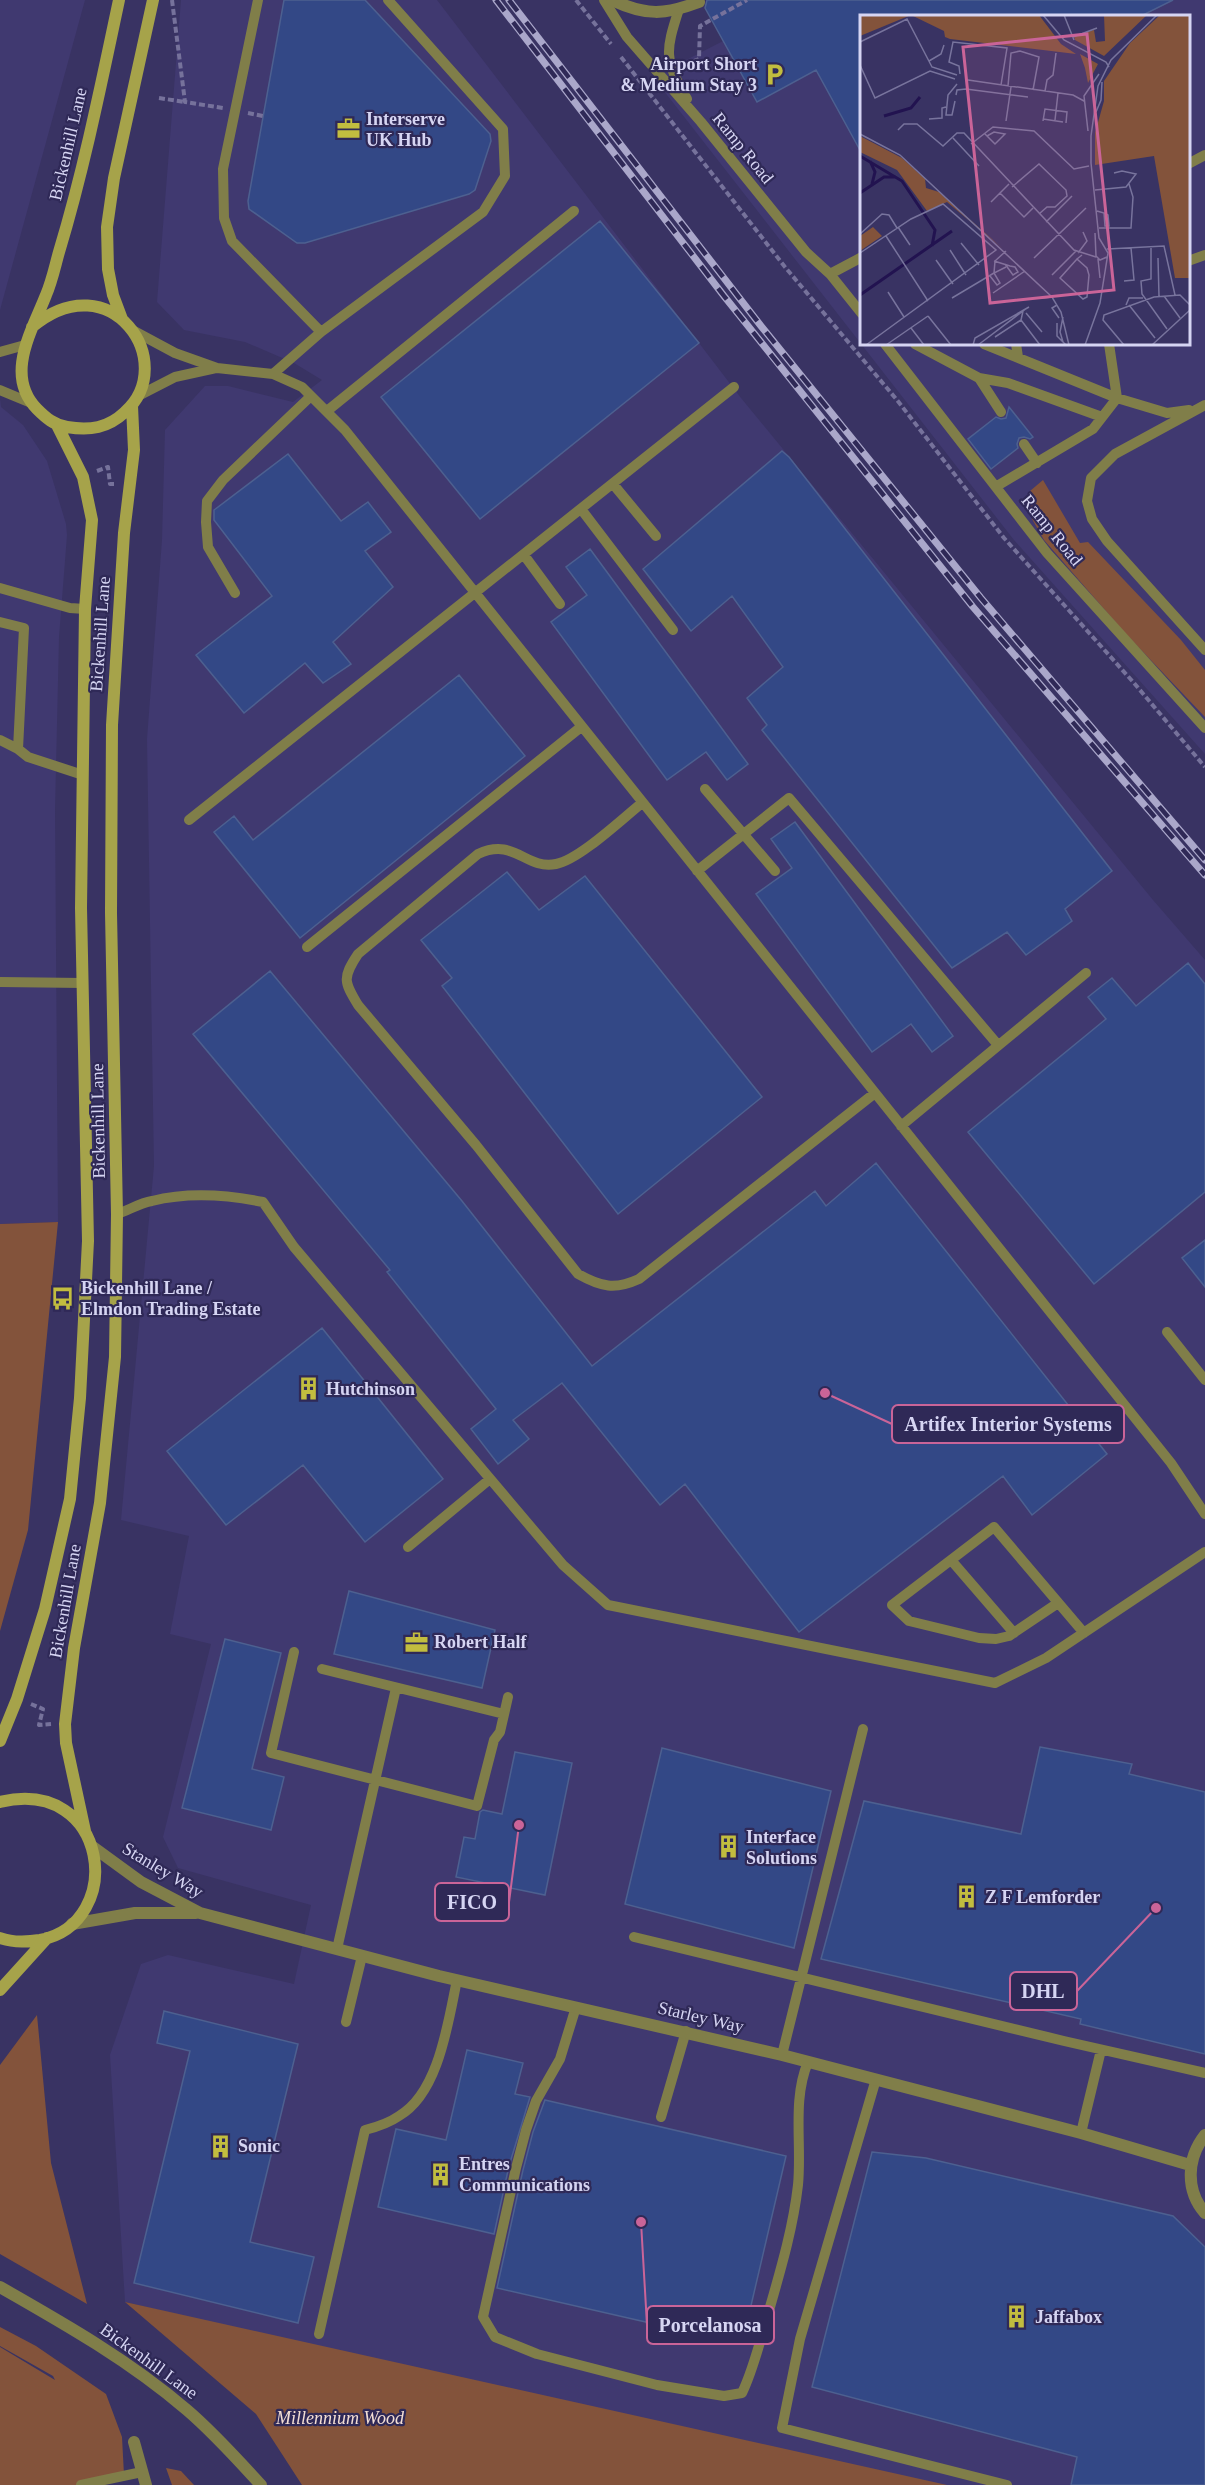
<svg xmlns="http://www.w3.org/2000/svg" width="1205" height="2485" font-family="Georgia,serif">
<style>
.built{fill:#403970;fill-rule:evenodd}
.green{fill:#83533b}
.building{fill:#334886;stroke:#4d6090;stroke-width:1.5}
.lines{fill:none;stroke-linecap:round;stroke-linejoin:round}
.path{stroke:#76729b;stroke-width:4;stroke-dasharray:6 3;stroke-linecap:butt}
.service{stroke:#807e49;stroke-width:10}
.minor{stroke:#807e49;stroke-width:12}
.tertiary{stroke:#807e49;stroke-width:12}
.secondary{stroke:#a6a34a;stroke-width:12}
.rail-casing{stroke:#aaa7ca;stroke-width:7}
.rail{stroke:#2f2957;stroke-width:4.5;stroke-dasharray:14;stroke-linecap:butt}
.labels{text-anchor:middle;dominant-baseline:central;stroke-width:4.5;stroke-linejoin:round;paint-order:stroke}
.poi-label{font-size:18px;font-weight:bold;fill:#d6d5f3;stroke:#2f2957;text-anchor:start}
.street-label{font-size:18px;fill:#d6d5f3;stroke:#2f2957}
.park-label{font-size:18px;font-style:italic;fill:#f3ded4;stroke:#2f2957}
.inset-river{fill:none;stroke:#221350;stroke-width:3}
.inset-road{fill:none;stroke:#78749d;stroke-width:1.5}
.view{fill:#ca6498;fill-opacity:0.15;stroke:#ca6498;stroke-width:3}
.inset-edge{fill:none;stroke:#d6d5f3;stroke-width:3}
.leader{fill:none;stroke:#ca6498;stroke-width:2}
.callout-dot{fill:#ca6498;stroke:#2f2957;stroke-width:2}
.callout{fill:#2f2957;stroke:#ca6498;stroke-width:2}
.callout-label{font-size:20px;text-anchor:middle;font-weight:bold;fill:#d6d5f3}
</style>
<rect width="100%" height="100%" fill="#393363"/>
<path class="built" d="M0,0H85L0,310Z
M181,0H437L741,398L1153,900L1205,960V2485H887L125,2302L110,2055L141,1964L168,1955L294,1984L311,1905L178,1868L163,1837L211,1644L170,1634L189,1536L121,1520L154,1166L147,739L162,540L165,430L205,386H228L293,402L322,380L294,363L245,342L184,330L157,302Z
M803,0H1205V754L1014,540L653,77ZM862,16H1188V344H862Z
M0,399L1,407L23,425L47,461L66,524L67,535L59,637L55,810L58,1222L0,1224Z"/>
<path class="green" d="M1043,480L1080,543L1088,542L1181,640L1205,670V717L1125,633L1044,540L1032,519L1028,506L1030,491Z
M58,1222L28,1530L0,1631V1224Z
M37,2015L51,2163L87,2304L0,2254V2065Z
M125,2302L947,2485H302L256,2414Z
M0,2327L36,2346L106,2394L122,2437L124,2475L81,2485H0V2347L55,2380L53,2376L0,2346Z
M166,2468L181,2471L194,2485H172Z"/>
<path class="building" d="M284,0H365L490,134L491,141L475,190L469,194L305,243H297L249,209L248,201Z
M707,0H1173L1141,16H861V152L816,70L757,102L705,8Z
M600,221L699,343L480,519L381,397Z
M1009,407L1033,437L1030,439L1024,437L1019,438L1017,444L1018,448L991,469L968,439L996,417L1001,419L1006,418Z
M782,451L789,457L1112,871L1065,909L1072,921L1026,955L1007,932L952,968L762,730L767,725L747,698L783,667L732,596L691,631L643,569Z
M288,454L341,521L368,502L391,532L365,551L393,587L333,642L351,664L323,683L305,663L244,713L196,655L272,596L214,520V510Z
M590,549L748,764L727,780L706,752L667,780L551,622L587,595L566,567Z
M459,675L525,756L300,938L214,832L234,816L253,840Z
M795,822L953,1036L932,1052L911,1024L872,1052L756,894L792,868L771,839Z
M507,872L539,910L585,876L762,1097L618,1214L442,986L452,978L421,940Z
M1188,963L1205,984V1192L1094,1284L968,1132L1106,1019L1088,997L1112,978L1136,1006Z
M270,971L462,1201L592,1366L815,1191L826,1206L876,1163L1107,1454L1032,1515L1003,1476L799,1632L685,1484L660,1505L562,1383L513,1420L529,1439L498,1464L471,1429L496,1409L387,1272L390,1270L193,1034Z
M1205,1240V1287L1182,1258Z
M322,1328L443,1479L365,1542L303,1465L226,1525L167,1451Z
M349,1591L495,1630L482,1688L334,1654Z
M225,1639L281,1653L252,1769L284,1777L271,1830L182,1808Z
M1040,1747L1132,1764L1129,1774L1205,1792V2054L1080,2024L1081,2019L821,1959L864,1801L1021,1834Z
M662,1748L831,1791L794,1948L625,1904Z
M515,1752L572,1763L545,1895L456,1877L464,1837L475,1839L480,1812L483,1810L502,1814Z
M164,2011L298,2044L250,2242L314,2257L298,2323L134,2283L190,2051L157,2043Z
M467,2050L523,2063L515,2094L530,2097L509,2166L494,2234L378,2207L396,2129L446,2140Z
M545,2100L786,2156L742,2344L497,2288L523,2170L533,2132Z
M872,2152L926,2158L1173,2216L1205,2247V2485H1071L1077,2457L812,2387Z"/>
<g class="lines">
<path class="path" d="M172,0L185,102L223,108
M576,0L611,44
M621,57L785,267L897,400L1004,538L1134,683L1205,767
M685,65L699,59L700,26L747,0
M159,98L185,102
M248,113L263,116
M97,471L108,467L110,484H114
M31,1704L43,1709L39,1725L51,1724"/>
<path class="service" d="M258,0L223,169L224,218L232,241L321,332
M604,0L627,37L701,122L806,252L830,274L862,314
M679,9C665,52 664,59 687,99
M1188,164L1205,155
M1188,261L1205,255
M830,274L862,257
M134,331L175,353L217,368L273,374L302,387L345,430L1171,1463L1205,1514
M885,344L1047,553L1205,728
M915,344L979,378L1001,412
M984,344L1117,398L1167,413L1189,410
M1016,344L1018,357
M0,352L25,345
M273,374L321,332L483,212L505,176L503,129L388,0
M979,378L1008,383L1102,417
M0,390L31,403
M138,396L175,377L216,368
M1205,405L1115,454L1091,478L1087,501L1092,519L1107,541L1205,650
M327,411L574,211
M1024,444L1037,463
M613,484L656,536
M997,486L1093,429L1117,398L1109,344
M581,509L673,630
M524,555L560,604
M0,588L70,608L85,609
M235,593L208,547L206,522L207,501L223,480L311,396
M0,622L24,628L18,749
M0,740L18,749L28,757L83,775
M705,789L775,871
M642,803C623,818 579,860 556,864C525,870 515,837 478,854L358,954C342,978 344,982 358,1005L476,1145L578,1274C601,1287 615,1290 639,1279L875,1093
M189,820L734,387
M697,871L789,798L998,1045
M307,947L581,727
M0,982L83,983
M901,1126L1086,973
M117,1214C129,1210 140,1203 152,1201C188,1192 228,1195 263,1202L294,1247L563,1565L608,1605L995,1683L1046,1658L1205,1552
M1167,1332L1205,1380
M408,1547L490,1479
M951,1560L1014,1633
M1058,1603L1009,1636L996,1639L979,1638L909,1621L892,1605L994,1527L1084,1633
M294,1652L271,1753L477,1806L494,1740L500,1732L508,1697
M322,1669L504,1714
M634,1937L1064,2041L1205,2073
M337,1949L396,1688
M576,2007L560,2059L536,2101L526,2130L516,2168L483,2317L495,2337L537,2354L657,2385L724,2396L742,2393C754,2368 760,2341 768,2314C780,2272 793,2229 798,2185C802,2144 792,2100 808,2062
M346,2022L362,1956
M782,2055L863,1729
M876,2079L800,2339L782,2428L1007,2485
M661,2117L686,2031
M1081,2133L1101,2050
M319,2334L365,2130C377,2127 389,2123 399,2116C439,2093 448,2022 457,1980
M81,2485L142,2472"/>
<path class="minor" d="M93,1847L141,1882L200,1913L439,1976L782,2055L1081,2133L1190,2165
M72,1924L135,1913H196
M1205,2135C1187,2158 1185,2190 1205,2213
M134,2442L146,2485"/>
<path class="tertiary" d="M612,0C646,16 665,15 699,2
M0,2287C65,2324 130,2361 187,2410C214,2433 237,2459 261,2485"/>
<path class="secondary" d="M122,319L113,295L108,269L107,227L114,178L153,0
M32,327C111,261 180,363 125,412C108,428 90,431 67,427C54,425 46,418 37,409C4,375 32,331 46,295C52,281 55,266 59,252C84,169 101,85 119,0
M0,1741L17,1699L45,1609L70,1499L80,1398L88,1241L81,908L85,609L92,520L83,477L57,425
M0,1802C109,1776 127,1923 40,1940C27,1942 13,1943 0,1938
M85,1831L66,1743L65,1724L74,1648L100,1503L115,1357L117,1214L111,913L112,725L124,533L134,450L132,406
M0,1990L47,1938"/>
<defs>
<path id="rail" d="M496,0L724,296L973,607L1205,875
M509,0L761,326L981,598L1205,860"/>
</defs>
<use href="#rail" class="rail-casing"/>
<use href="#rail" class="rail"/>
</g>
<defs>
<symbol id="parking-bare" viewBox="-9 -9 18 18"><path d="M-3.5-5.5H1a3.5 3.5 0 0 1 0 7H-1V5.5H-3.5ZM-1-3.4V-.6H.8a1.4 1.4 0 0 0 0-2.8Z" fill="#c2bd3f" stroke="#2f2957" stroke-width="2.5" paint-order="stroke"/></symbol>
<symbol id="office-bare" viewBox="-9 -9 18 18"><path d="M-6-3h4V-5.5h4V-3h4V5H-6ZM-1-4.5V-3h2v-1.5ZM-6 0V1H6V0Z" fill="#c2bd3f" stroke="#2f2957" stroke-width="2.5" paint-order="stroke"/></symbol>
<symbol id="bus-bare" viewBox="-9 -9 18 18"><path d="M-5-6H5V4H4V6H2V4H-2V6H-4V4H-5ZM-3.5-4V0h7V-4ZM-3.5 1.2v1.5H-2V1.2ZM2 1.2v1.5H3.5V1.2Z" fill="#c2bd3f" stroke="#2f2957" stroke-width="2.5" paint-order="stroke"/></symbol>
<symbol id="building-bare" viewBox="-9 -9 18 18"><path d="M-4-6H4V6H1V3H-1V6H-4ZM-2.5-4.3h1.7v1.8h-1.7ZM.8-4.3h1.7v1.8H.8ZM-2.5-1h1.7V.8h-1.7ZM.8-1h1.7V.8H.8Z" fill="#c2bd3f" stroke="#2f2957" stroke-width="2.5" paint-order="stroke"/></symbol>
</defs>
<g fill-rule="evenodd">
<use href="#parking-bare" x="758" y="58" width="33" height="33"/>
<use href="#office-bare" x="332" y="112" width="33" height="33"/>
<use href="#bus-bare" x="46" y="1282" width="33" height="33"/>
<use href="#building-bare" x="292" y="1372" width="33" height="33"/>
<use href="#office-bare" x="400" y="1626" width="33" height="33"/>
<use href="#building-bare" x="712" y="1830" width="33" height="33"/>
<use href="#building-bare" x="950" y="1880" width="33" height="33"/>
<use href="#building-bare" x="204" y="2130" width="33" height="33"/>
<use href="#building-bare" x="424" y="2158" width="33" height="33"/>
<use href="#building-bare" x="1000" y="2300" width="33" height="33"/>
</g>
<g class="labels">
<g class="poi-label">
<text x="757" y="64" text-anchor="end">Airport Short<tspan x="757" dy="21">&amp; Medium Stay 3</tspan></text>
<text x="366" y="119">Interserve<tspan x="366" dy="21">UK Hub</tspan></text>
<text x="81" y="1288">Bickenhill Lane /<tspan x="81" dy="21">Elmdon Trading Estate</tspan></text>
<text x="326" y="1389">Hutchinson</text>
<text x="434" y="1642">Robert Half</text>
<text x="746" y="1837">Interface<tspan x="746" dy="21">Solutions</tspan></text>
<text x="985" y="1897">Z F Lemforder</text>
<text x="238" y="2146">Sonic</text>
<text x="459" y="2164">Entres<tspan x="459" dy="21">Communications</tspan></text>
<text x="1035" y="2317">Jaffabox</text>
</g>
<g class="street-label">
<text transform="translate(68 144) rotate(-77)">Bickenhill Lane</text>
<text transform="translate(743 148) rotate(51)">Ramp Road</text>
<text transform="translate(1052 530) rotate(51)">Ramp Road</text>
<text transform="translate(100 634) rotate(-86)">Bickenhill Lane</text>
<text transform="translate(98 1121) rotate(-91)">Bickenhill Lane</text>
<text transform="translate(65 1601) rotate(-80)">Bickenhill Lane</text>
<text transform="translate(163 1870) rotate(31)">Stanley Way</text>
<text transform="translate(701 2017) rotate(13)">Starley Way</text>
<text transform="translate(149 2361) rotate(36)">Bickenhill Lane</text>
</g>
<g class="park-label">
<text x="340" y="2418">Millennium Wood</text>
</g>
</g>
<g transform="translate(860 15)">
<rect width="330" height="330" fill="#393363"/>
<path d="M0,0H179L201,29L216,39L90,24L85,22L84,16L51,0L0,21ZM287,0L244,41L215,25L214,21L234,15L236,27L245,26L244,0ZM300,0H330V263H315L294,141L235,150V118L244,86V66L270,28ZM220,39L238,49L228,68L225,53ZM0,121L42,143L65,164L66,173L79,177L142,233L87,187L67,196L37,155L0,137ZM13,212L22,221L0,236V221Z" fill="#83533b"/>
<path class="inset-river" d="M24,101L51,93L60,82M0,141L42,166L75,215L72,231M10,146L15,157L12,169M0,178L24,162H36M0,280L92,216"/>
<path class="inset-road" d="M183,0L204,25L246,47L249,52M204,0L214,25M213,22L237,13M0,27L47,4L72,52L97,60M69,46L81,39L84,30M0,50L15,83L70,56L95,64M100,59L99,51L89,47L93,27L147,33L141,70M108,65L213,80L224,86M148,71L151,38L160,36L179,42L173,75M185,76L187,65L193,60L196,38M96,80L97,75L106,74L168,82M95,86L92,100H86L88,80L97,69M236,97L241,85L242,67M69,104L82,103V93L86,92M183,104L203,107M195,105L198,78M146,106L151,72M183,106L185,94L207,97L206,108M38,115L44,109H57L83,131L97,118H104L214,235L236,242M228,116L224,81L239,59M0,119L40,140L192,282M125,119L135,129L145,119L134,117L127,121M93,123L119,151M111,129L133,112L174,116L214,154L229,151M152,172L179,149L206,175L207,181L195,192H187L179,199M235,175L266,172L276,159L262,156L254,158M140,178L164,202L173,193M131,187L149,169M237,196L244,198L245,211H249L248,200L244,198M186,207L212,181M38,212L50,230M239,213H271L273,182L269,169M235,218L236,241L240,245L247,242M0,219L22,199L29,200L37,213M26,221L68,286M101,228L119,250M291,231V264L281,266L282,279L307,314M247,234L304,231L315,280M90,235L106,260M0,238L51,204L83,189L136,235L6,330M218,238L227,226L223,217M174,243L226,193M298,243L299,281M217,244L200,263L223,284L227,282L229,260L227,253L217,244L222,240M238,244L240,263M76,245L93,269M134,246L150,251L155,252L158,257L153,260L145,249M192,260L216,236M130,261L137,270L140,268L134,258L146,252M264,266L274,265L271,233M28,277L44,302M133,278L165,256M304,281L320,303M92,283L134,258L135,246L146,236M182,283L192,282L201,297L209,330M197,290L192,293L199,303M266,290L269,283H283M269,290L295,323M163,296L161,305L180,330M166,298L182,317M68,301L91,330M197,308V321L206,330M51,313L64,330M135,322L161,305M203,327L200,317L203,302M26,330L68,301M113,330L115,323L169,292M118,330L167,293M225,330L240,288L248,238L239,223L231,148V121L238,71L251,45L297,0M264,330L243,305L244,300L294,282L320,280L330,290M292,330L330,295"/>
<path class="view" d="M227,19L254,275L130,288L103,32Z"/>
<rect width="330" height="330" class="inset-edge"/>
</g>
<path class="leader" d="M825 1393L892 1424M519 1825L509 1902M1156 1908L1077 1991M641 2222L647 2325"/>
<g class="callout-dot">
<circle cx="825" cy="1393" r="6"/>
<circle cx="519" cy="1825" r="6"/>
<circle cx="1156" cy="1908" r="6"/>
<circle cx="641" cy="2222" r="6"/>
</g>
<g class="callout">
<rect x="892" y="1405" width="232" height="38" rx="6"/>
<rect x="435" y="1883" width="74" height="38" rx="6"/>
<rect x="1010" y="1972" width="67" height="38" rx="6"/>
<rect x="647" y="2306" width="127" height="38" rx="6"/>
</g>
<g class="callout-label">
<text x="1008" y="1431">Artifex Interior Systems</text>
<text x="472" y="1909">FICO</text>
<text x="1043" y="1998">DHL</text>
<text x="710" y="2332">Porcelanosa</text>
</g>
</svg>
